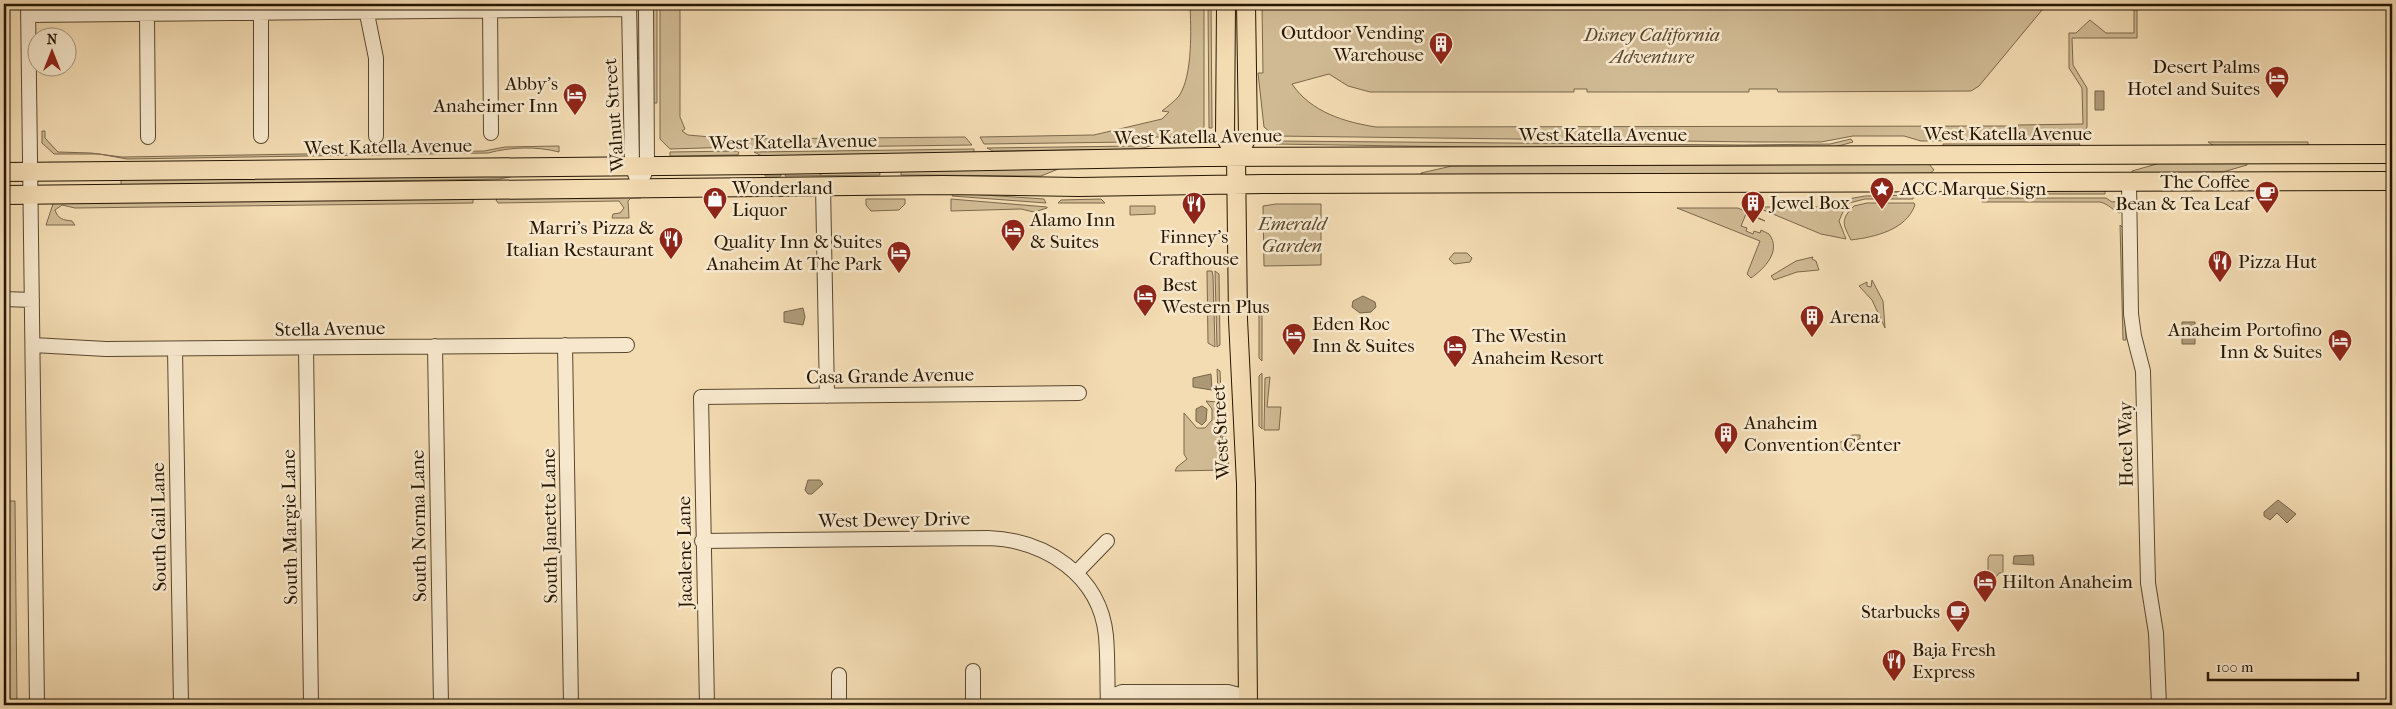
<svg xmlns="http://www.w3.org/2000/svg" width="2396" height="709" font-family="'IM FELL French Canon',serif">
<style>
.green{fill:#d0ba94;stroke:#7b684b}
.water{fill:#ad9876;stroke:#776448}
.lines{fill:none;stroke-linecap:round;stroke-linejoin:round}
.minor-casing{stroke:#59472e;stroke-width:16}
.major-casing{stroke:#261602;stroke-width:20}
.minor{stroke:#f7e8cd;stroke-width:14}
.major{stroke:#f3dbb2;stroke-width:18}
.labels{text-anchor:middle;dominant-baseline:central;stroke-width:5;stroke-linejoin:round;paint-order:stroke}
.poi-label{font-size:19px;fill:#261602;stroke:#f7e8cd;text-anchor:start}
.park-label{font-size:19px;font-style:italic;fill:#59472e;stroke:#f7e8cd}
.street-label{font-size:19px;fill:#261602;stroke:#f7e8cd}
</style>
<rect width="100%" height="100%" fill="#f3dbb2"/>
<filter id="stains"><feTurbulence type="fractalNoise" baseFrequency=".004" numOctaves="4"/><feColorMatrix values="0 0 0 0 .2 0 0 0 0 .09 0 0 0 0 .02 0 0 0 .5 -.17"/></filter>
<radialGradient id="worn" r=".72"><stop offset=".6" stop-color="#630" stop-opacity="0"/><stop offset="1" stop-color="#630" stop-opacity=".3"/></radialGradient>
<path class="green" d="M635,4H640V58L638,59Z
M652,4H657V103H652Z
M660,4H680V117L685,129L682,131L688,135L722,138L735,147L670,149L660,139Z
M1190,4H1204V128L1196,137H1154L1132,142L984,144L980,137L1094,135L1162,119L1169,112L1162,111C1167,107 1175,101 1179,96C1193,75 1191,28 1190,4Z
M1208,4H1211L1212,128H1209Z
M1262,4H2047L1979,86L1971,91L1778,92L1777,89H1749V92H1587V89H1574V92H1370L1348,86L1329,74L1292,84C1311,112 1344,122 1376,127L2014,126L2013,140L1921,141L1904,136H1853L1821,142H1758L1275,136L1264,127L1258,73H1263Z
M2134,4H2137V38H2072L2073,65L2087,88V127L2082,140H2019L2018,125L2083,124L2082,88L2069,68V33H2076L2090,20L2106,33H2134Z
M42,131H45V138L58,152L91,153L122,157L484,151L505,147L559,146V152C536,146 510,147 488,153L127,159L99,154H54L42,143Z
M965,137L972,145L750,148L745,139Z
M1851,139L1853,142L1831,148H1530L1276,144V141L1742,145L1830,144Z
M1153,142L1154,145L1139,149L993,151L987,148L1135,146Z
M2208,142H2308V146H2214Z
M1943,144H2080L2078,147H1943Z
M974,149V153L762,156L754,152Z
M739,151L738,155H735L679,156H670V152Z
M2247,162V165L2223,172L2132,173V171L2160,163Z
M1929,164L1934,170L1929,174L1421,175V173L1452,166Z
M1063,167L1041,176L901,175V169Z
M879,169L880,175L785,176L786,172H781V176H765V174L778,171L818,170L819,174H822V170Z
M515,176L499,179L121,185V180L132,177Z
M1987,190H2105V194H1987Z
M954,193L1044,199L1046,203L952,196Z
M641,195V198H631L628,201L629,218H612L613,214L620,213L624,208L619,201L498,203L496,200L498,198Z
M1913,195V199H1865L1849,203L1848,199L1865,196Z
M473,198V203L75,208L62,205L55,210C58,219 63,220 72,221L75,225H46L53,204L59,202Z
M1982,198H2106L2112,202L2122,201L2123,210L2120,213C2113,211 2109,204 2100,202H1982Z
M866,199H905V204L899,210L871,211L866,205Z
M951,199L1047,207V208L1034,212L1021,209L951,211Z
M1101,199L1105,203H1058L1061,200Z
M1867,203H1914L1915,205C1906,230 1875,237 1851,240C1843,224 1840,220 1854,206Z
M1276,204H1321V265L1264,266L1263,206Z
M1130,206H1155V214L1130,215Z
M1756,207H1845L1839,221L1846,239L1821,234Z
M1677,208H1738L1765,221L1746,214L1741,226L1747,228L1746,231L1753,234L1754,231L1760,233L1761,230L1769,234C1782,251 1764,269 1751,278L1747,274L1760,241Z
M2120,225L2123,228L2126,340H2123Z
M1454,253H1467L1472,258L1470,262L1454,264L1449,259Z
M1813,257L1812,259L1816,261L1819,270L1797,272L1774,280L1771,276L1796,261Z
M1207,271H1212L1213,276L1215,347L1208,343Z
M1215,271L1219,274L1220,345L1217,347Z
M1872,280L1883,301L1885,328L1872,300L1859,286L1867,282V286L1871,287Z
M1262,307V361L1259,358V311Z
M1217,369L1220,371C1221,406 1228,440 1229,475L1227,476L1219,412Z
M1262,373V429L1259,426V376Z
M1270,377L1267,407H1281L1279,430H1264L1265,378Z
M1206,401L1216,402L1225,470L1175,471L1177,467L1187,459L1184,454V413L1197,428H1205L1212,420V409Z
M1852,435H1860V439L1854,440L1847,452L1828,444L1841,442Z
M4,501H15L17,705H4Z
M1990,555H2003V573H1999L1996,577H1991L1988,574V558Z"/>
<path class="water" d="M2095,91H2104V110H2095Z
M1363,296L1375,302L1376,307L1371,312L1360,313L1352,307L1353,301Z
M803,308L805,317L803,325L784,322V312Z
M2182,322H2195V344H2182Z
M1211,374L1212,390L1193,387V378Z
M1202,406L1207,409L1206,421L1202,425L1196,421V409Z
M808,480H820L823,484L812,494H808L805,490Z
M2278,500L2296,514L2287,523L2277,513L2270,520L2264,516V512Z
M2033,555L2034,565L2013,564L2014,556Z"/>
<g class="lines">
<defs>
<path id="minor" d="M28,4L37,705
M365,4L376,58V136
M490,4L491,133
M629,4L632,165L640,188
M261,13V136
M28,15L629,9
M147,15L148,137
M644,175L647,165L646,4
M2129,182L2131,314L2134,336L2143,371L2148,583L2156,633L2159,705
M823,186L827,396
M4,299L32,300
M33,345L106,349L627,345
M565,345L571,705
M435,346L441,705
M306,348L311,705
M175,349L181,705
M702,541L988,538C1045,540 1100,575 1106,636C1108,659 1107,682 1108,705
M1076,573L1107,541
M973,671V705
M839,675V705
M1108,698L1122,692H1228L1247,697
M1108,698L1121,704L1229,703L1247,697
M707,705L701,397L1079,393"/>
<path id="major" d="M1226,4L1225,136L1236,157L1238,319L1246,484L1248,705
M1236,157L1248,136L1246,4
M4,172L767,165L1205,157L2392,154
M4,195L943,185L1079,187L1264,184L2392,181"/>
</defs>
<use href="#minor" class="minor-casing"/>
<use href="#major" class="major-casing"/>
<use href="#minor" class="minor"/>
<use href="#major" class="major"/>
</g>
<defs>
<symbol id="building-pin" viewBox="-11 -11 22 30"><path d="M0 17L-7.5 6A9.5 9.5 0 1 1 7.5 6Z" fill="#8f2418" stroke="#f7e8cd"/><path d="M-4-6H4V6H1V3H-1V6H-4ZM-2.5-4.3h1.7v1.8h-1.7ZM.8-4.3h1.7v1.8H.8ZM-2.5-1h1.7V.8h-1.7ZM.8-1h1.7V.8H.8Z" fill="#fff"/></symbol>
<symbol id="hotel-pin" viewBox="-11 -11 22 30"><path d="M0 17L-7.5 6A9.5 9.5 0 1 1 7.5 6Z" fill="#8f2418" stroke="#f7e8cd"/><path d="M-6-4.5h1.5V1H6V5H4.5V3h-9V5H-6ZM-4 0a1.8 1.8 0 1 1 3.6 0ZM.5 0V-2.5h3Q6-2.5 6 0Z" fill="#fff"/></symbol>
<symbol id="sight-pin" viewBox="-11 -11 22 30"><path d="M0 17L-7.5 6A9.5 9.5 0 1 1 7.5 6Z" fill="#8f2418" stroke="#f7e8cd"/><path d="M0-6L1.8-2.2L6-1.7L2.9 1.2L3.7 5.4L0 3.3L-3.7 5.4L-2.9 1.2L-6-1.7L-1.8-2.2Z" fill="#fff"/></symbol>
<symbol id="cafe-pin" viewBox="-11 -11 22 30"><path d="M0 17L-7.5 6A9.5 9.5 0 1 1 7.5 6Z" fill="#8f2418" stroke="#f7e8cd"/><path d="M-5.5-4.5H6V0H3Q3 3.5 0 3.5H-2.5Q-5.5 3.5-5.5 0ZM3-3.2v2h1.7v-2ZM-6 4.5H4V6H-6Z" fill="#fff"/></symbol>
<symbol id="shop-pin" viewBox="-11 -11 22 30"><path d="M0 17L-7.5 6A9.5 9.5 0 1 1 7.5 6Z" fill="#8f2418" stroke="#f7e8cd"/><path d="M-5-2.5h2.3a2.7 3.5 0 0 1 5.4 0H5L5.5 6h-11ZM-1.5-2.5h3a1.5 2.3 0 0 0-3 0Z" fill="#fff"/></symbol>
<symbol id="restaurant-pin" viewBox="-11 -11 22 30"><path d="M0 17L-7.5 6A9.5 9.5 0 1 1 7.5 6Z" fill="#8f2418" stroke="#f7e8cd"/><path d="M-5-6h1v4h1v-4h1v4h1v-4h1v5L-1.5 .5V6h-2V.5L-5-1ZM5-6V6H3V1.5H1.5Q1.5-4 5-6Z" fill="#fff"/></symbol>
</defs>
<g fill-rule="evenodd">
<use href="#building-pin" x="1427" y="30" width="28" height="38"/>
<use href="#hotel-pin" x="2263" y="64" width="28" height="38"/>
<use href="#hotel-pin" x="561" y="81" width="28" height="38"/>
<use href="#sight-pin" x="1868" y="175" width="28" height="38"/>
<use href="#cafe-pin" x="2253" y="179" width="28" height="38"/>
<use href="#shop-pin" x="701" y="185" width="28" height="38"/>
<use href="#building-pin" x="1739" y="189" width="28" height="38"/>
<use href="#restaurant-pin" x="1180" y="190" width="28" height="38"/>
<use href="#hotel-pin" x="999" y="217" width="28" height="38"/>
<use href="#restaurant-pin" x="657" y="225" width="28" height="38"/>
<use href="#hotel-pin" x="885" y="239" width="28" height="38"/>
<use href="#restaurant-pin" x="2206" y="248" width="28" height="38"/>
<use href="#hotel-pin" x="1131" y="282" width="28" height="38"/>
<use href="#building-pin" x="1798" y="303" width="28" height="38"/>
<use href="#hotel-pin" x="1280" y="321" width="28" height="38"/>
<use href="#hotel-pin" x="2326" y="327" width="28" height="38"/>
<use href="#hotel-pin" x="1441" y="333" width="28" height="38"/>
<use href="#building-pin" x="1712" y="420" width="28" height="38"/>
<use href="#hotel-pin" x="1971" y="568" width="28" height="38"/>
<use href="#cafe-pin" x="1944" y="598" width="28" height="38"/>
<use href="#restaurant-pin" x="1880" y="647" width="28" height="38"/>
</g>
<g class="labels">
<g class="poi-label">
<text x="1424" y="33" text-anchor="end">Outdoor Vending<tspan x="1424" dy="22">Warehouse</tspan></text>
<text x="2260" y="67" text-anchor="end">Desert Palms<tspan x="2260" dy="22">Hotel and Suites</tspan></text>
<text x="558" y="84" text-anchor="end">Abby's<tspan x="558" dy="22">Anaheimer Inn</tspan></text>
<text x="2250" y="182" text-anchor="end">The Coffee<tspan x="2250" dy="22">Bean &amp; Tea Leaf</tspan></text>
<text x="732" y="188">Wonderland<tspan x="732" dy="22">Liquor</tspan></text>
<text x="1900" y="189">ACC Marque Sign</text>
<text x="1770" y="203">Jewel Box</text>
<text x="1030" y="220">Alamo Inn<tspan x="1030" dy="22">&amp; Suites</tspan></text>
<text x="654" y="228" text-anchor="end">Marri's Pizza &amp;<tspan x="654" dy="22">Italian Restaurant</tspan></text>
<text x="1194" y="237" text-anchor="middle">Finney's<tspan x="1194" dy="22">Crafthouse</tspan></text>
<text x="882" y="242" text-anchor="end">Quality Inn &amp; Suites<tspan x="882" dy="22">Anaheim At The Park</tspan></text>
<text x="2238" y="262">Pizza Hut</text>
<text x="1162" y="285">Best<tspan x="1162" dy="22">Western Plus</tspan></text>
<text x="1830" y="317">Arena</text>
<text x="1312" y="324">Eden Roc<tspan x="1312" dy="22">Inn &amp; Suites</tspan></text>
<text x="2322" y="330" text-anchor="end">Anaheim Portofino<tspan x="2322" dy="22">Inn &amp; Suites</tspan></text>
<text x="1472" y="336">The Westin<tspan x="1472" dy="22">Anaheim Resort</tspan></text>
<text x="1744" y="423">Anaheim<tspan x="1744" dy="22">Convention Center</tspan></text>
<text x="2002" y="582">Hilton Anaheim</text>
<text x="1940" y="612" text-anchor="end">Starbucks</text>
<text x="1912" y="650">Baja Fresh<tspan x="1912" dy="22">Express</tspan></text>
</g>
<g class="park-label">
<text x="1652" y="35">Disney California<tspan x="1652" dy="22">Adventure</tspan></text>
<text x="1292" y="224">Emerald<tspan x="1292" dy="22">Garden</tspan></text>
</g>
<g class="street-label">
<text transform="translate(614 115) rotate(-94)">Walnut Street</text>
<text x="2008" y="134">West Katella Avenue</text>
<text x="1603" y="135">West Katella Avenue</text>
<text transform="translate(1198 137) rotate(-1)">West Katella Avenue</text>
<text transform="translate(793 142) rotate(-1)">West Katella Avenue</text>
<text transform="translate(388 147) rotate(-1)">West Katella Avenue</text>
<text transform="translate(330 329) rotate(-1)">Stella Avenue</text>
<text transform="translate(890 376) rotate(-1)">Casa Grande Avenue</text>
<text transform="translate(1221 432) rotate(-93)">West Street</text>
<text transform="translate(2126 444) rotate(-91)">Hotel Way</text>
<text transform="translate(894 520) rotate(-1)">West Dewey Drive</text>
<text transform="translate(419 526) rotate(-91)">South Norma Lane</text>
<text transform="translate(550 526) rotate(-91)">South Janette Lane</text>
<text transform="translate(159 527) rotate(-91)">South Gail Lane</text>
<text transform="translate(290 527) rotate(-91)">South Margie Lane</text>
<text transform="translate(685 552) rotate(-91)">Jacalene Lane</text>
</g>
</g>
<rect width="2396" height="709" fill="none" stroke="#f3dbb2" stroke-width="20"/>
<rect x="5" y="5" width="2386" height="699" fill="none" stroke="#261602" stroke-width="2.5"/>
<rect x="10" y="10" width="2376" height="689" fill="none" stroke="#261602"/>
<g transform="translate(52 52)"><circle r="24" fill="#f7e8cd" stroke="#a3947c"/>
<path d="M0-4L9 19L0 12L-9 19Z" fill="#8f2418"/>
<text y="-8" font-size="14" font-weight="bold" text-anchor="middle" fill="#261602">N</text>
</g>
<path d="M2208 672v8h150v-8" fill="none" stroke="#261602" stroke-width="2.5"/>
<text x="2216" y="672" font-size="15" fill="#261602" stroke="#f7e8cd" stroke-width="4" paint-order="stroke">100 m</text>
<rect width="100%" height="100%" filter="url(#stains)"/>
<rect width="100%" height="100%" fill="url(#worn)"/>
</svg>
